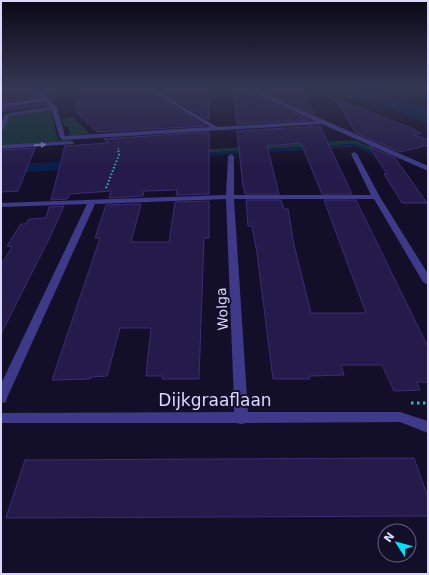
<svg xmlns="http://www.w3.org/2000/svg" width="429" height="575" font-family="'DejaVu Sans',sans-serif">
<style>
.green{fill:#123332}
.water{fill:#091e48}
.building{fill:#251b4a;stroke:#3d2c76}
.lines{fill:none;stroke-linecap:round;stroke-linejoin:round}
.path-far1{stroke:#2dbdb7;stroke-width:2;stroke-dasharray:1.5 2;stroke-linecap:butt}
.path{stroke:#2dbdb7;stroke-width:3;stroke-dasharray:2.5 3.5;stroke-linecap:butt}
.pedestrian{fill:#3e3988;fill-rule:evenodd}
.minor{fill:#3e3988;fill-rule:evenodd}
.oneway{fill:#8580be}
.labels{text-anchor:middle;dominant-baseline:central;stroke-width:4;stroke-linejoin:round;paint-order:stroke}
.street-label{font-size:14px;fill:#dcd7ff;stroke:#140f28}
.near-street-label{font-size:17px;fill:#dcd7ff;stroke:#140f28}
</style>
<rect width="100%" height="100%" fill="#140f28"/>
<path class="green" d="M50,109L58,140H81L1,146V133L9,115Z
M73,117L90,134L67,136L70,133L68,127L64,126L61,119Z
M355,140L396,158L387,161L358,145L354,144L128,157L122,155Z"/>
<path class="water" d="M335,88H366L428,110V123Z
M354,144L362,146L387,157L383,159L356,147L167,158L128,157Z
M109,159L104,167L1,174V165Z"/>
<path class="building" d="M10,88H33L39,97L1,102V89Z
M41,88H58L53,101Z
M81,88H146L205,126L97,132L75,111Z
M155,88H208L209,120Z
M233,88H244L309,120L237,124Z
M255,88H302L314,114Z
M334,98L415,130H414L421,133L414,135L428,140V145L400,152L356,133Z
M44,103L47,105L1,112V109Z
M320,126L352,194H322L301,143L267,146L279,194H245L244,187H243L237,131Z
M209,132V194L176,195L177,190L144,191L143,196L109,198L111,191L70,194L67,199L51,200L65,146L108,143L104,139Z
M369,146L395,158L427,203H402L384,174H387Z
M35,148L18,191L1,192V150Z
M246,200H281L284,209H288L294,245L311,313H366L324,200H356L428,347V382H417L420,390L394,391L382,365H341L344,375L310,376V379H273L257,253L252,226H248Z
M209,201V238H204L199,379H162V376H146L151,328H120L107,376L91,377L90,379L52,380L100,238H95L106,205L141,204L131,242H169L175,202Z
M64,206L51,235L1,334V265L12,247L7,246L21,224H25L29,219L46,218L49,207Z
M414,458L428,497V516L6,518L25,460Z"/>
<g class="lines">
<path class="path-far1" d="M106,188L119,155L118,148"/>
<path class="path" d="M411,403H428"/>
<path class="pedestrian" d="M54,106L57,108L56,109L9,116L4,129L1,131V122L5,114Z"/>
<path class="minor" d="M34,88H39L57,108L65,136L210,127L147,88H152L217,127L315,121L245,88H251L428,166V171L322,124L63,140L60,138L51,108L45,101L1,108V104L42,98Z
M425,88H428V90H425Z
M71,141L74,143L73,144L1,149V145Z
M354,152L357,154L380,197L428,274V285L423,282L374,199H234L248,412H400L428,421V433L400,422L246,423L241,424L236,423H1V413L234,412V402L226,199L95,204L7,398L6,402L1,403V384L87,204L1,207V203L226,195L228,156L231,154L234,156V195H371L351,154Z"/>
</g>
<defs><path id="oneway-solid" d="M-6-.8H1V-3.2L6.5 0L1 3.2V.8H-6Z"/></defs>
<use class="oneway" href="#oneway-solid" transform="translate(40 145) rotate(-4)"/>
<linearGradient id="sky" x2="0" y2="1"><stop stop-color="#0b0816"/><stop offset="0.52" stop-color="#343753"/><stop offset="1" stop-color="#343753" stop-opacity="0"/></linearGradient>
<rect width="429" height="168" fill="url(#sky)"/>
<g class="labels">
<g class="street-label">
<text transform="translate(222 309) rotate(-93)">Wolga</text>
</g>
<g class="near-street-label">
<text x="215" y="400">Dijkgraaflaan</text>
</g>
</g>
<rect width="429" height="575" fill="none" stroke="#dcd7ff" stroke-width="4"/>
<g transform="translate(397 543) rotate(306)"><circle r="19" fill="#140f28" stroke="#645f7e"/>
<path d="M0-3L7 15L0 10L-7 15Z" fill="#03e0ff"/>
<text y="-6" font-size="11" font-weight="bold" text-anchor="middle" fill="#dcd7ff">N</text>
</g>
</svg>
